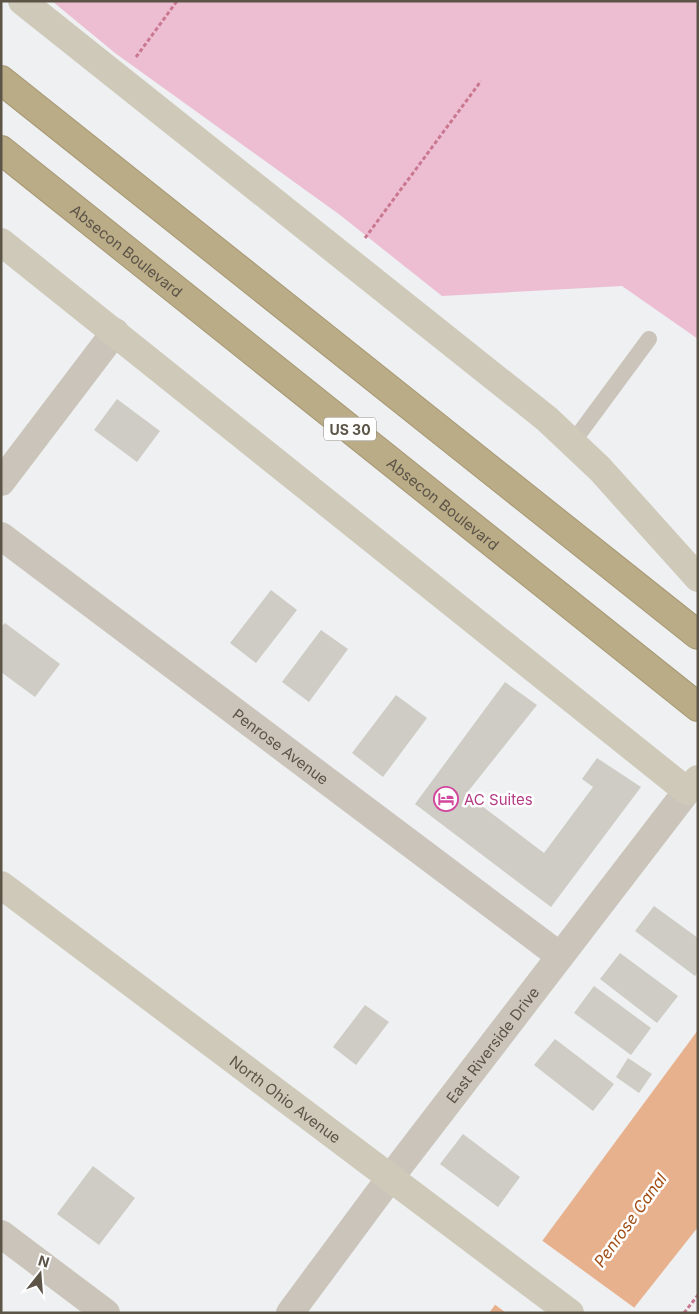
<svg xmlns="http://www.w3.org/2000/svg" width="699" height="1314" font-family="Inter,sans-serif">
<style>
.green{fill:#edbed2}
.water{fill:#e8b18d}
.pier{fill:#eef0f1}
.building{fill:#ceccc5}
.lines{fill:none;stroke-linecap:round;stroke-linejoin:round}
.highway-casing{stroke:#a79873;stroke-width:30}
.path{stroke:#c97890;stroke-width:3;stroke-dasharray:4 2.5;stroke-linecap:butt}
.lane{stroke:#cbc4ba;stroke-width:16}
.street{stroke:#cbc4ba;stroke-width:28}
.secondary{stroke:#cfc9ba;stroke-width:28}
.highway{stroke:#bbac88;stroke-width:28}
.labels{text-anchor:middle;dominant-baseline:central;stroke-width:5;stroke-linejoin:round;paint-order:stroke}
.shield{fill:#fff;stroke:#8c877e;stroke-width:1}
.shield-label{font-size:14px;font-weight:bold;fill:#5b5447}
.street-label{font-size:15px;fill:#5b5447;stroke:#fff}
.hotel-label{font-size:15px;fill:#b23c85;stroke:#fff;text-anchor:start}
.water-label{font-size:16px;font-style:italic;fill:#a24c13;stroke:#fff}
</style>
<rect width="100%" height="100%" fill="#eef0f1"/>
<path class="green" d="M52,1H698V339L622,286L442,296L340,215L115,53Z"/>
<path class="water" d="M698,1030V1227L630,1313H489Z"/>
<path class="pier" d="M540,1239L636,1309L633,1313H506L493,1303Z"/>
<path class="building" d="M117,399L160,431L137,462L94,430Z
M271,590L297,610L256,663L230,643Z
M5,623L60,664L35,697L1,672V627Z
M321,630L348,649L309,702L282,682Z
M505,682L537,705L466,794L544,853L593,787L582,779L597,758L641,787L551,907L415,804Z
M396,695L427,718L383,777L352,753Z
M654,906L698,938V972L695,976L635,931Z
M620,953L678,996L657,1023L600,979Z
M594,986L651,1028L631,1055L574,1013Z
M365,1005L389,1022L356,1065L333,1047Z
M555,1039L614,1084L593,1111L534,1065Z
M628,1058L652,1074L639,1093L616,1077Z
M463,1134L520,1177L498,1207L440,1164Z
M93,1166L135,1198L99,1245L57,1214Z"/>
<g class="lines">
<defs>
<g id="highway">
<path d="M1,80L698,635"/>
<path id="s4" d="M1,150L698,707"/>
</g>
</defs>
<use href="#highway" class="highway-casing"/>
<path class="path" d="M136,57L177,1
M365,238L481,81
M684,1313L698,1295"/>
<path class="lane" d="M573,442L649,339"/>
<g class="street">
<path d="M1,482L115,332"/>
<path id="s1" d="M1,536L560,956"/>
<path d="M1,1234L106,1313"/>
<path id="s2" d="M290,1313L390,1178L687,791"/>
</g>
<g class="secondary">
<path d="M22,1L547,419L600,469L698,578"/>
<path d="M1,242L687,791L698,779"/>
<path id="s3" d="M1,885L570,1313"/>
</g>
<use href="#highway" class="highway"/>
</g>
<defs>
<symbol id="hotel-ring" viewBox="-11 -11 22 22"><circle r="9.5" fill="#fff" stroke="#d1479c" stroke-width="1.5"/><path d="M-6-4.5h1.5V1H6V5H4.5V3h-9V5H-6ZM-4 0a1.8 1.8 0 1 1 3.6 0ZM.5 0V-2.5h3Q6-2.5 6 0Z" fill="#d1479c"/></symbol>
</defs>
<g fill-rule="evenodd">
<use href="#hotel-ring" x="432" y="785" width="28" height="28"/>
</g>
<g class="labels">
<rect class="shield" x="324" y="417.5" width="52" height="23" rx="4"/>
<g class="shield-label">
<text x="350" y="429">US 30</text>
</g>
<g class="street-label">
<text stroke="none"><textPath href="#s4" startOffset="161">Absecon Boulevard</textPath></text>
<text stroke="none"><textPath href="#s4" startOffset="566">Absecon Boulevard</textPath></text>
<text stroke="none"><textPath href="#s1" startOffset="350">Penrose Avenue</textPath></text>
<text stroke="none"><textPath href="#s2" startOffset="336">East Riverside Drive</textPath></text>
<text stroke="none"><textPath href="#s3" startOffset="356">North Ohio Avenue</textPath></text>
</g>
<g class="hotel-label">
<text x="464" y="799">AC Suites</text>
</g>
<g class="water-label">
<text transform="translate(630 1220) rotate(-54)">Penrose Canal</text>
</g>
</g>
<rect width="699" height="1314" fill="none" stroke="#5b5447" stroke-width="5"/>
<g transform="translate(40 1274) rotate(17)" stroke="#ffffff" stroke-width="4" paint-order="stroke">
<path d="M0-4L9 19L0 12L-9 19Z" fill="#5b5447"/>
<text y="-8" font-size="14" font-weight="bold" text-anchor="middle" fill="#5b5447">N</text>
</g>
</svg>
